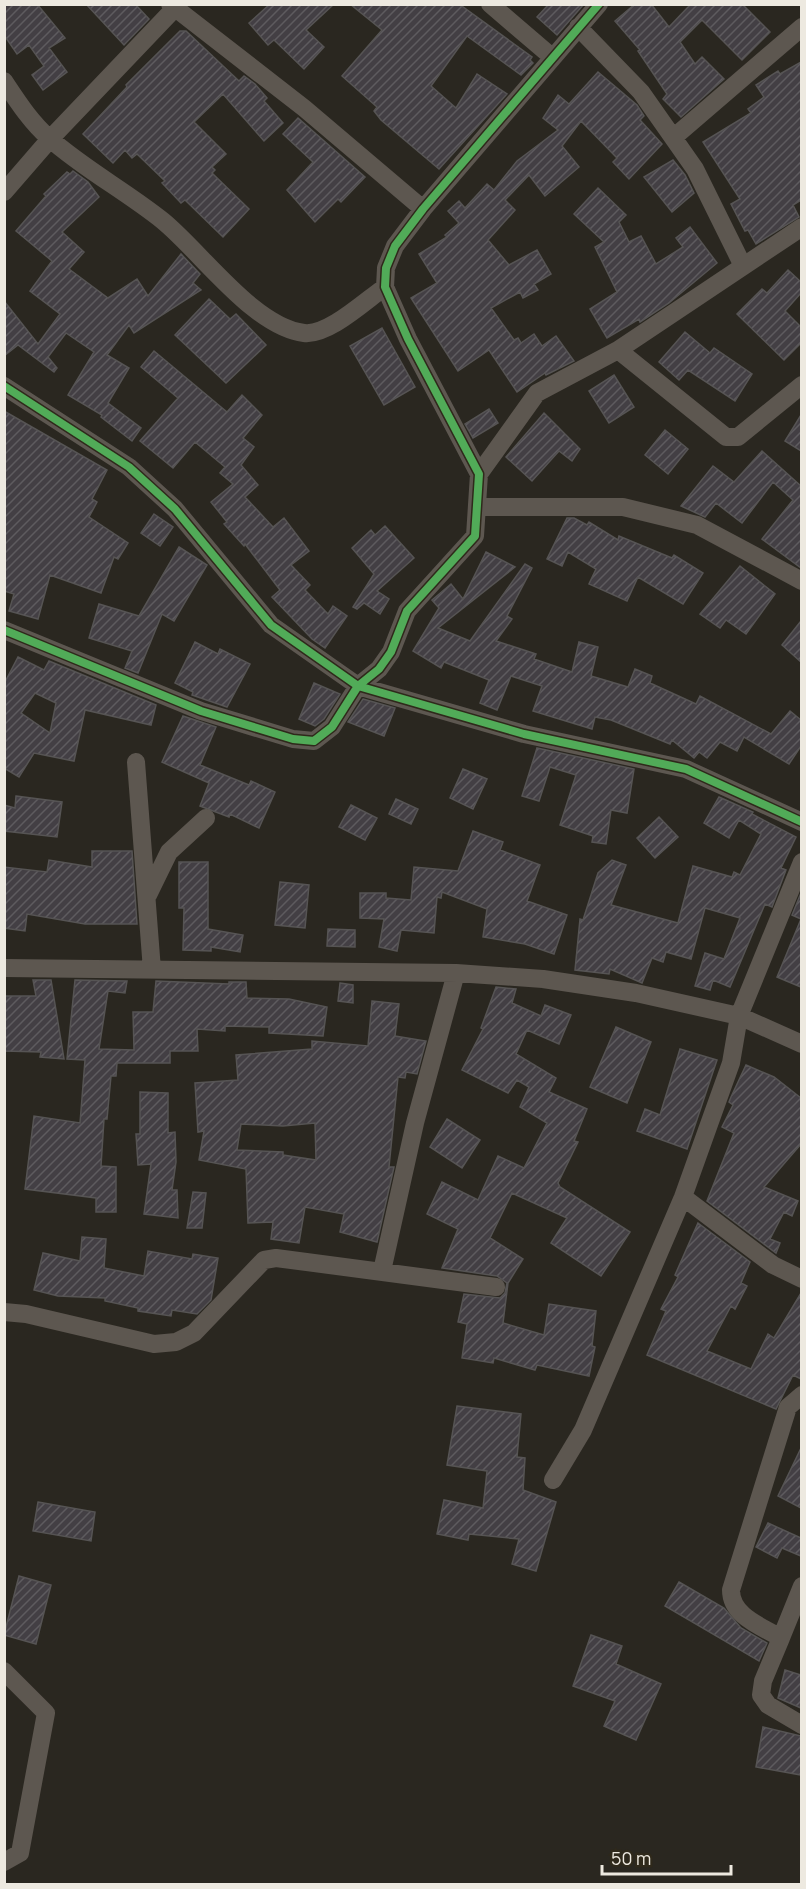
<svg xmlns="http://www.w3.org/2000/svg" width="806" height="1889" font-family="Manrope,sans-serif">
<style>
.building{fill:url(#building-hatch);stroke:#565454;stroke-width:1.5;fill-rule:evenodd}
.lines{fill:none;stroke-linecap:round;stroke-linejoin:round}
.minor{stroke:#5d5750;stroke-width:18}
.cycleway-casing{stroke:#2f291b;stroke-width:11}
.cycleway{stroke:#51ab58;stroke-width:8}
</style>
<defs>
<pattern id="building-hatch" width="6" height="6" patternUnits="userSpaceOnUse" patternTransform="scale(1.5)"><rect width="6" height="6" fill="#433f44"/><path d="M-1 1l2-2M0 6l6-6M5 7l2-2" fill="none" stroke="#5e5b5f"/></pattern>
</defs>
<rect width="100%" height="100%" fill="#2a2720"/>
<path class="building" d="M4,4H37L65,38L49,48L67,72L43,90L32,75L44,66L29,45L17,54L4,35Z
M86,4H135L149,19L124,45Z
M270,4H334L306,30L324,47L304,69L274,40L268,45L249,23Z
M350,4H459L532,57L530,60L533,63L521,75L467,36L431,86L456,108L477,74L507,94L439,169L381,120L374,111L377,107L342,76L382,30Z
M549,4H584L557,35L537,17Z
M635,4H651L669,27L689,6L687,4H742L770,32L742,60L702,20L680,42L695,64L702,57L724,79L681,117L663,99L667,94L638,51L640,50L615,21Z
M180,31H186L239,81L244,76L255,84L267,98L264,101L283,123L264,141L223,94L194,122L226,154L212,167L215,170L212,173L249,209L223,237L185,200L181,203L162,183L165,181L137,154L132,158L125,150L113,163L83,134L127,87L126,85Z
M801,62V200L793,205L799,217L756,244L748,230L745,231L731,204L740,199L703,142L751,113L748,109L764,97L756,85L778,71L780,74Z
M598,72L637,105L644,116L640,120L662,144L629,179L613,162L617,158L581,121L562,146L579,167L545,196L529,175L505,200L515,210L488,240L509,265L537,250L551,274L534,284L538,290L523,298L520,292L491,308L514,340L518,338L521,343L534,334L542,346L556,336L574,361L546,375L545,373L517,392L489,350L458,371L411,298L437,283L419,254L447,237L445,235L459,223L448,211L459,201L465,208L487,184L494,190L517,161L558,130L543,118L558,95L569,104Z
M298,118L365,177L341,202L338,199L315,222L287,190L313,162L283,134Z
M673,160L685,175L694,193L672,212L644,177Z
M73,171L88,182L99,197L62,232L84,252L69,269L108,298L137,279L148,296L181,254L200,274L193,283L201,290L134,333L129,325L107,355L129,368L108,403L141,428L132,441L101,417L102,415L68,395L94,352L66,333L48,357L57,368L54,372L18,345L4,356V301L38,344L60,314L30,291L52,261L16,231L46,196L44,194L67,172L70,174Z
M598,188L626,215L619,222L629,242L641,236L656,264L683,247L676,238L690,227L717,263L669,303L640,322L639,319L607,338L590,309L617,292L595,247L604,242L574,214Z
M788,270L801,282V293L785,311L801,327V343L784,360L737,314L762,289L767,293Z
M209,299L230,319L236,314L266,345L226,383L175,335Z
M382,328L415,387L384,405L350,346Z
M685,332L710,353L714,348L752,374L735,401L688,370L679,380L659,362Z
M154,351L227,412L242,395L262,415L243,438L254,447L241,465L258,485L245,497L273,527L284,518L309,551L291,565L310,585L305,590L328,614L333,606L347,616L325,648L312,639L272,597L280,590L245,544L244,546L224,524L227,522L211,502L233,484L220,473L225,467L195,442L173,468L140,441L178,398L141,367Z
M614,375L634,407L609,423L589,391Z
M489,409L498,423L473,438L465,424Z
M4,411L107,470L92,499L97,502L89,517L128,543L118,559L114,557L101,593L50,575L38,619L9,611L14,594L4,591Z
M544,413L580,449L572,461L559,451L532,481L506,457Z
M801,415V451L785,441Z
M665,430L688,449L668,474L645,455Z
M762,451L801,486V568L762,539L793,500L773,482L742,523L716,503L705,517L681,506L713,466L734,482Z
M154,514L173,527L160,546L141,533Z
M567,518H574L587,525L589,522L618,540L619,536L672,558L674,555L703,573L683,604L638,577L627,601L589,584L596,569L568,552L562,566L547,559Z
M385,526L414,558L377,591L389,599L380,614L364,603L357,609L353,607L374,574L352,548L371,530L375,535Z
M179,547L207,565L174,621L162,614L138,673L125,668L132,651L89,638L99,604L139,616Z
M486,552L515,567L438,628L470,641L525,564L532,568L507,616L512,619L496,641L536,654L534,659L572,672L579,642L598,647L591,676L628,687L635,669L652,676L650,683L696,704L700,696L771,734L790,711L801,720V746L789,764L744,737L737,751L720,742L707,758L699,752L694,758L672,740L670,744L611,720L595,717L592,729L533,711L542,686L511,676L497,710L480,703L489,680L444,662L441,668L413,651L439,608L432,600L451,584L463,599Z
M740,566L775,594L746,634L726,620L720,628L700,614Z
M801,621V662L782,645Z
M195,642L218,654L220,649L250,664L227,707L192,695L193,692L175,683Z
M18,657L44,670L49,661L156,705L151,725L85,710L74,761L34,753L19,777L4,768V684ZM35,693L56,703L50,733L21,713Z
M314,683L340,694L324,719L315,726L299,719Z
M363,699L395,708L384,736L348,722Z
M183,716L216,727L200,765L249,785L251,781L275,792L259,828L230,814L229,817L200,806L209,783L162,762Z
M537,748L634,769L627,813L611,810L606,844L592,842L593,836L560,825L576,775L550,767L539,801L522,796Z
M463,769L487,779L473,809L450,798Z
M16,796L62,802L57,837L4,831V805L15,808Z
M719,797L753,812L752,814L796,837L781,868L786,870L772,907L765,904L730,987L713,980L710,990L695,986L705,953L724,959L740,918L705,908L691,959L666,952L663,962L652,958L642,983L610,969L609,974L575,970L580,919L583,920L598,873L612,860L626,865L611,905L678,923L693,866L732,877L734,872L740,875L761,834L739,820L729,838L704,823Z
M396,799L418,809L411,824L389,814Z
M351,805L377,818L365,840L339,827Z
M659,817L678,837L655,858L637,838Z
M473,831L503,842L500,850L540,865L527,901L567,915L554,954L525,944L483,937L487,909L442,892L441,898L437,897L434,933L401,930L397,951L379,947L384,919L360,918V893H386V898L411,900L414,867L458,871Z
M92,851H132L137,924H85L27,914L25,931L4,928V867L47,872L49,860L92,867Z
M179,862H208V929L243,935L240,952L211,947V951L183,950L184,908H179Z
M280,882L309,885L305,928L275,925Z
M801,893V987L777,977L801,919L792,915Z
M328,929L355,930V947L327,946Z
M33,980H51L64,1059L40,1057L41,1052L4,1051V996H36Z
M75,980L127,981L125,993L108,991L99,1049L134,1050L133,1012H153L156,981L229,984V982H246L247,998L289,999L327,1007L323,1036L269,1033V1027L225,1026V1031L197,1029L198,1051H170V1063H117L116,1076H111L107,1119H104L101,1166L116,1167V1212H96V1198L25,1189L34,1116L80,1123L85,1060L67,1059Z
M340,983L353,985V1003L338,1001Z
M496,987L516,989L512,1003L541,1016L545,1005L571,1015L559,1044L527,1030L516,1054L556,1078L549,1092L587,1109L574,1141L578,1142L558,1183L560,1187L630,1232L601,1276L551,1243L567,1218L512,1193L490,1238L523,1259L508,1283L503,1323L544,1335L549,1304L596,1311L592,1346L595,1347L589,1376L537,1365L535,1370L494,1358L493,1363L462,1358L467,1324L458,1322L464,1294L500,1298L505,1293L507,1283L497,1276L442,1268L458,1229L427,1214L442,1182L478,1200L498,1156L524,1168L547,1123L520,1107L529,1087L517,1080L508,1093L462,1070L483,1029L481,1028Z
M372,1001L399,1004L395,1036L426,1041L417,1074L406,1072L405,1078L398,1077L389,1167H394L377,1242L340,1232L344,1214L305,1207L299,1243L271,1239L273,1222L248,1223L246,1169L199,1160L204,1131L198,1132L195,1083L238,1080L236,1055L312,1049V1041L368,1046ZM315,1123L316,1160L283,1155V1152L237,1150L241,1124L283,1126Z
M616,1027L651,1042L627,1103L590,1087Z
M680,1049L717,1060L687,1149L637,1131L645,1109L660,1115Z
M746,1065L774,1077L801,1098V1144L764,1187L798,1201L792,1216L784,1212L770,1239L780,1243L776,1253L707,1201L734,1133L722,1127L733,1105L729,1102L731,1097Z
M140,1092L168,1093V1133L175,1132L176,1162L172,1190H177L178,1218L144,1214L151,1164L138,1165L136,1134H140Z
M447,1119L480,1140L462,1168L430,1147Z
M193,1192L206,1193L202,1228H187Z
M698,1223L750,1262L741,1283L747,1286L735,1309L731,1306L707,1351L751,1369L768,1334L774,1338L801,1293V1379L793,1375L776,1409L647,1355L666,1311L661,1309L678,1277L675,1275Z
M82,1237L106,1239L104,1268L144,1276L148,1251L192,1259L193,1254L218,1258L211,1300L197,1314L172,1310L171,1316L138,1311V1308L105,1301V1298L58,1296L34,1290L43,1253L80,1261Z
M457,1406L521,1414L517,1457L525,1458L523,1490L556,1502L536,1571L512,1564L519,1539L469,1534L468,1540L437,1534L444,1500L483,1508L487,1471L447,1465Z
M801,1448V1508L778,1496Z
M38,1502L95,1512L91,1541L33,1531Z
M768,1523L801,1538V1556L782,1548L777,1558L756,1547Z
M19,1576L51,1585L36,1644L4,1635Z
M679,1582L724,1608L741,1628L767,1643L759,1661L665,1606Z
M591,1635L622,1646L616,1664L661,1684L636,1740L604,1726L615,1701L573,1686Z
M785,1670L801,1675V1708L778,1698Z
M763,1727L801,1736V1775L756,1767Z"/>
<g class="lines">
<path class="minor" d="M170,4L304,108L423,209
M490,4L552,57
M578,27L641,92L695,169L743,266
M4,81C18,102 30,121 49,138C84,169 127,192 163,221C202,253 254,327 304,333C328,336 365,301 385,287
M673,138L802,27
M4,192L50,139L174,9
M618,350L726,437H738L802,385
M4,386L129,467L175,509L271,625L358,686L524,734L686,769L802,822
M479,474L537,393L618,350L802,227
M479,507H623L697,525L802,581
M4,630L201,711L293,739L314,741L332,727L358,686L379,669L391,652L407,611L475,536L479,474L408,339L385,287L386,268L395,246L423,209L599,4
M136,762L152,970
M148,895L169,852L206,818
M4,968L456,973L543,979L636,993L739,1016L802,1044
M683,1197L773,1265L802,1279
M382,1271L415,1123L456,973
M4,1312L26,1314L154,1344L176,1342L194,1333L264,1260L276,1258L496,1287
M802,1395L788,1407L731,1590C731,1616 761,1626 781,1638L763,1681L761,1695L768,1705L802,1725
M553,1480L583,1430L683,1197L731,1063L739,1016L802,862
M781,1638L802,1586
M4,1671L46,1713L20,1853L4,1862"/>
<defs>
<path id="cycleway" d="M4,386L129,467L175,509L271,625L358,686L524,734L686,769L802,822
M4,630L201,711L293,739L314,741L332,727L358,686L379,669L391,652L407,611L475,536L479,474L408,339L385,287L386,268L395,246L423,209L599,4"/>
</defs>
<use href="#cycleway" class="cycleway-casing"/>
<use href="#cycleway" class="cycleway"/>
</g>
<rect width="806" height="1889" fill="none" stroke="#ede9e0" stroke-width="12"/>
<path d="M602 1865v9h129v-9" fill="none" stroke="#ede9e0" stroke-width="3"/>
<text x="611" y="1865" font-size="18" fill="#ede9e0" stroke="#2f291b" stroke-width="4.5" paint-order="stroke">50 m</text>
</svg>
